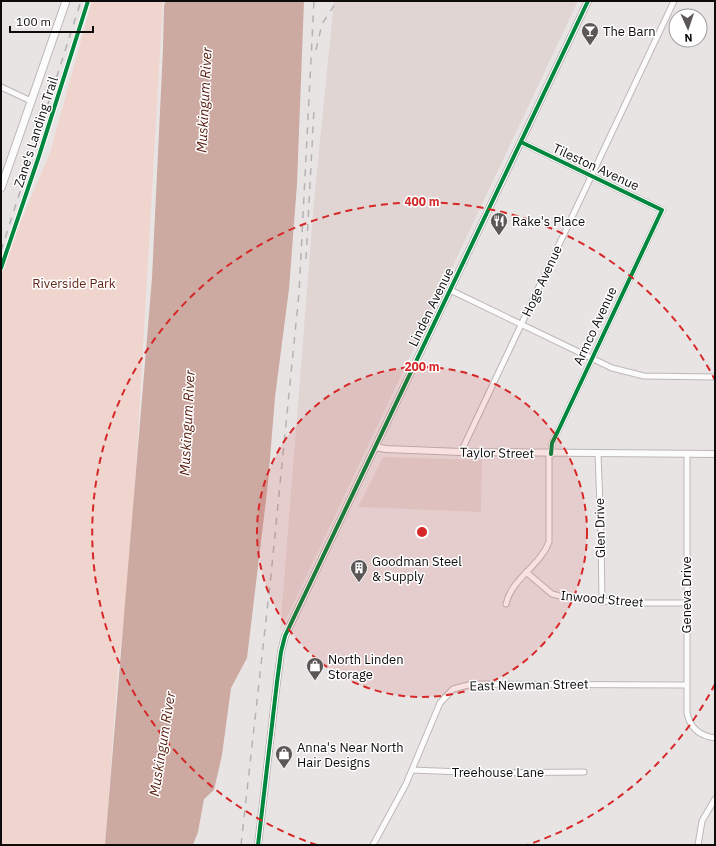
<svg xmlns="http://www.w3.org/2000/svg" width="716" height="846" font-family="'IBM Plex Sans',sans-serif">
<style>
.built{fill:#e0d5d3}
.green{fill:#f0d5ce}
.water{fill:#cca9a1}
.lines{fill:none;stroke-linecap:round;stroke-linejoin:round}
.minor-casing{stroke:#bcb8b7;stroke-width:7}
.tertiary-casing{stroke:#bcb8b7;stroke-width:8}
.secondary-casing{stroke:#bcb8b7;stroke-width:9}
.minor{stroke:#fcfbfb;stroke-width:5}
.tertiary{stroke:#fcfbfb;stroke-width:6}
.secondary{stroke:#fcfbfb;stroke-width:7}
.rail{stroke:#b4b3b3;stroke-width:1.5;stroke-dasharray:7 7;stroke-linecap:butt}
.cycleway-casing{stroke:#fff;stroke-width:6}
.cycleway{stroke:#00873e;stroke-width:4}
.ring{fill:none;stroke:#d62828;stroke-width:2;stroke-dasharray:7 5}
.labels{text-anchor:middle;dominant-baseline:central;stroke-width:3;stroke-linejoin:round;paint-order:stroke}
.poi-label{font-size:13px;fill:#0e0b0b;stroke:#fff;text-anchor:start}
.street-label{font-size:13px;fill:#0e0b0b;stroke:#fff}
.park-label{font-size:13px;fill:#64281a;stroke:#fff}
.water-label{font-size:14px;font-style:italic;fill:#571d0e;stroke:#fff}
.centre{fill:#d62828;stroke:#fff;stroke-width:2}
.ring-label{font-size:12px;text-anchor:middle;font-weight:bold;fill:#d62828;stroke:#fff;stroke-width:3;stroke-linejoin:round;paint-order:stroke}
</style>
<rect width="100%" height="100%" fill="#e9e4e4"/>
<path class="built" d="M334,1H578L280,632L314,201Z
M383,457L482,460L481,512L358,507Z"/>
<path class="green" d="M92,1H163L137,451L127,597L118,668L105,845H1V267L50,153Z"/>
<path class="water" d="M166,1H304L297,184L289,289L275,397L268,483L247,658L231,688L222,755L214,790L204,799L198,832L193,845H105L152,278L163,49L164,5Z"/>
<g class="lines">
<defs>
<path id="minor" d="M1,87L31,101
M521,142L662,210L558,431L552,443L551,454
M450,290L612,368L644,376L715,377
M461,452L674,1
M598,454L601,533L602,602
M687,454V713C690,728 700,736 715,738
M526,572L552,594L564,597L622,603H686
M506,604C512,578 540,566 549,542V454
M412,770L486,773L584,772
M373,845L406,784L440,703L453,689L472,684L686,685
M698,845L702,821L715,799"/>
<path id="tertiary" d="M375,447L386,449L461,452L715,454
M258,845L277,682L281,652L285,636L588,1"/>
<path id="secondary" d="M1,188L66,1"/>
</defs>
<use href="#minor" class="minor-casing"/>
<use href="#tertiary" class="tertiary-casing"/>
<use href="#secondary" class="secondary-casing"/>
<use href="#minor" class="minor"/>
<use href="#tertiary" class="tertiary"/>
<use href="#secondary" class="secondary"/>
<path class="rail" d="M316,50L322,24L337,1
M1,251L81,1
M306,259L314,109
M241,845L271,575L299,293L314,1"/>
<defs>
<path id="cycleway" d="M521,142L662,210L558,431L552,443L551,454
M1,268L39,156L88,1
M258,845L277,682L281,652L285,636L588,1"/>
</defs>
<use href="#cycleway" class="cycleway-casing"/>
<use href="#cycleway" class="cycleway"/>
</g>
<circle cx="422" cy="532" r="165" fill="#d62828" fill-opacity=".12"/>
<g class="ring">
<circle cx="422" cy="532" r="165"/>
<path d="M715 684A330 330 0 0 1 527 845M317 845A330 330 0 1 1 715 380"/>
</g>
<defs>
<symbol id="bar-pin" viewBox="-11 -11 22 30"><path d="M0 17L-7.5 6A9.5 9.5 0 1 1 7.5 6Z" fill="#5b5757" stroke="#fff"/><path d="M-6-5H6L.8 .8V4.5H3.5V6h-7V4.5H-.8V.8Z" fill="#fff"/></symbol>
<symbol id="restaurant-pin" viewBox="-11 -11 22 30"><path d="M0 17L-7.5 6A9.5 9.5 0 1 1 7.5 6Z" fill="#5b5757" stroke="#fff"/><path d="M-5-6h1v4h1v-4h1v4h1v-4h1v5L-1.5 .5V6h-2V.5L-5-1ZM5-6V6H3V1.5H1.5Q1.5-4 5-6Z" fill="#fff"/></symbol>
<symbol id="building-pin" viewBox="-11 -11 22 30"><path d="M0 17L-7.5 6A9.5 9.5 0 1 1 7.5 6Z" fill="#5b5757" stroke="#fff"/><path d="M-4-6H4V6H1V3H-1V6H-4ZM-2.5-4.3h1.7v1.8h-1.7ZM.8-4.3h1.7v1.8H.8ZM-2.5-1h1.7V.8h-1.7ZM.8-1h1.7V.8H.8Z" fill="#fff"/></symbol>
<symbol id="shop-pin" viewBox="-11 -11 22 30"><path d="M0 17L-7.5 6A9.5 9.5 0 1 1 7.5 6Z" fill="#5b5757" stroke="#fff"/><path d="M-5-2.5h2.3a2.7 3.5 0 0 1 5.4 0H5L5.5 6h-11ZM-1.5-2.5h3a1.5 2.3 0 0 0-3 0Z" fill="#fff"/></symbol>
</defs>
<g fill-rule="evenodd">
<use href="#bar-pin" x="580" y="21" width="20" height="27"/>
<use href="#restaurant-pin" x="489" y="211" width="20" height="27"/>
<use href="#building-pin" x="349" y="558" width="20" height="27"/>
<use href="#shop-pin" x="305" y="656" width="20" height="27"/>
<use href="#shop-pin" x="274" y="744" width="20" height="27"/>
</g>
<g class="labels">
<g class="poi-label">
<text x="603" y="31">The Barn</text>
<text x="512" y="221">Rake's Place</text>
<text x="372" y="561">Goodman Steel<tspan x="372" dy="15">&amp; Supply</tspan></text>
<text x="328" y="659">North Linden<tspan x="328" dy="15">Storage</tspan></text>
<text x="297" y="747">Anna's Near North<tspan x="297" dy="15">Hair Designs</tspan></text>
</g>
<g class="street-label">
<text transform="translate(36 132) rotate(-72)">Zane's Landing Trail</text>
<text transform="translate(596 167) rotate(25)">Tileston Avenue</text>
<text transform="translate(542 281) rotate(-65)">Hoge Avenue</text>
<text transform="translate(431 307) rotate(-64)">Linden Avenue</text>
<text transform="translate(595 326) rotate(-65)">Armco Avenue</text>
<text transform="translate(497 453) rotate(1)">Taylor Street</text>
<text transform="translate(600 528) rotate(-91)">Glen Drive</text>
<text transform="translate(686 595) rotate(-90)">Geneva Drive</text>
<text transform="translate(602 599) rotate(5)">Inwood Street</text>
<text transform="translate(529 685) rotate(-1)">East Newman Street</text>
<text x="498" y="772">Treehouse Lane</text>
</g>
<g class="park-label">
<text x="74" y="283">Riverside Park</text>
</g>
<g class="water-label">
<text transform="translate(204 100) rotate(-87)">Muskingum River</text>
<text transform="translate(187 423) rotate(-87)">Muskingum River</text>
<text transform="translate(162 744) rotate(-81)">Muskingum River</text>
</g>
</g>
<circle cx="422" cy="532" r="6" class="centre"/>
<g class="ring-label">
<text x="422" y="206">400 m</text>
<text x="422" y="371">200 m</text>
</g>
<rect width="716" height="846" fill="none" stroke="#0e0b0b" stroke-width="4"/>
<g transform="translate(688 28) rotate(177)"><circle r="19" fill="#ffffff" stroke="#9f9d9d"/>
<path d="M0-3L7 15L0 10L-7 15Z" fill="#5b5757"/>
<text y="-6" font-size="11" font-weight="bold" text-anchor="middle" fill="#0e0b0b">N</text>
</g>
<path d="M10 26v6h83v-6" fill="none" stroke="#0e0b0b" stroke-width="2"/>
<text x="16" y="26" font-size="12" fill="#0e0b0b" stroke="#ffffff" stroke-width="3" paint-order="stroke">100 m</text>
</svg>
